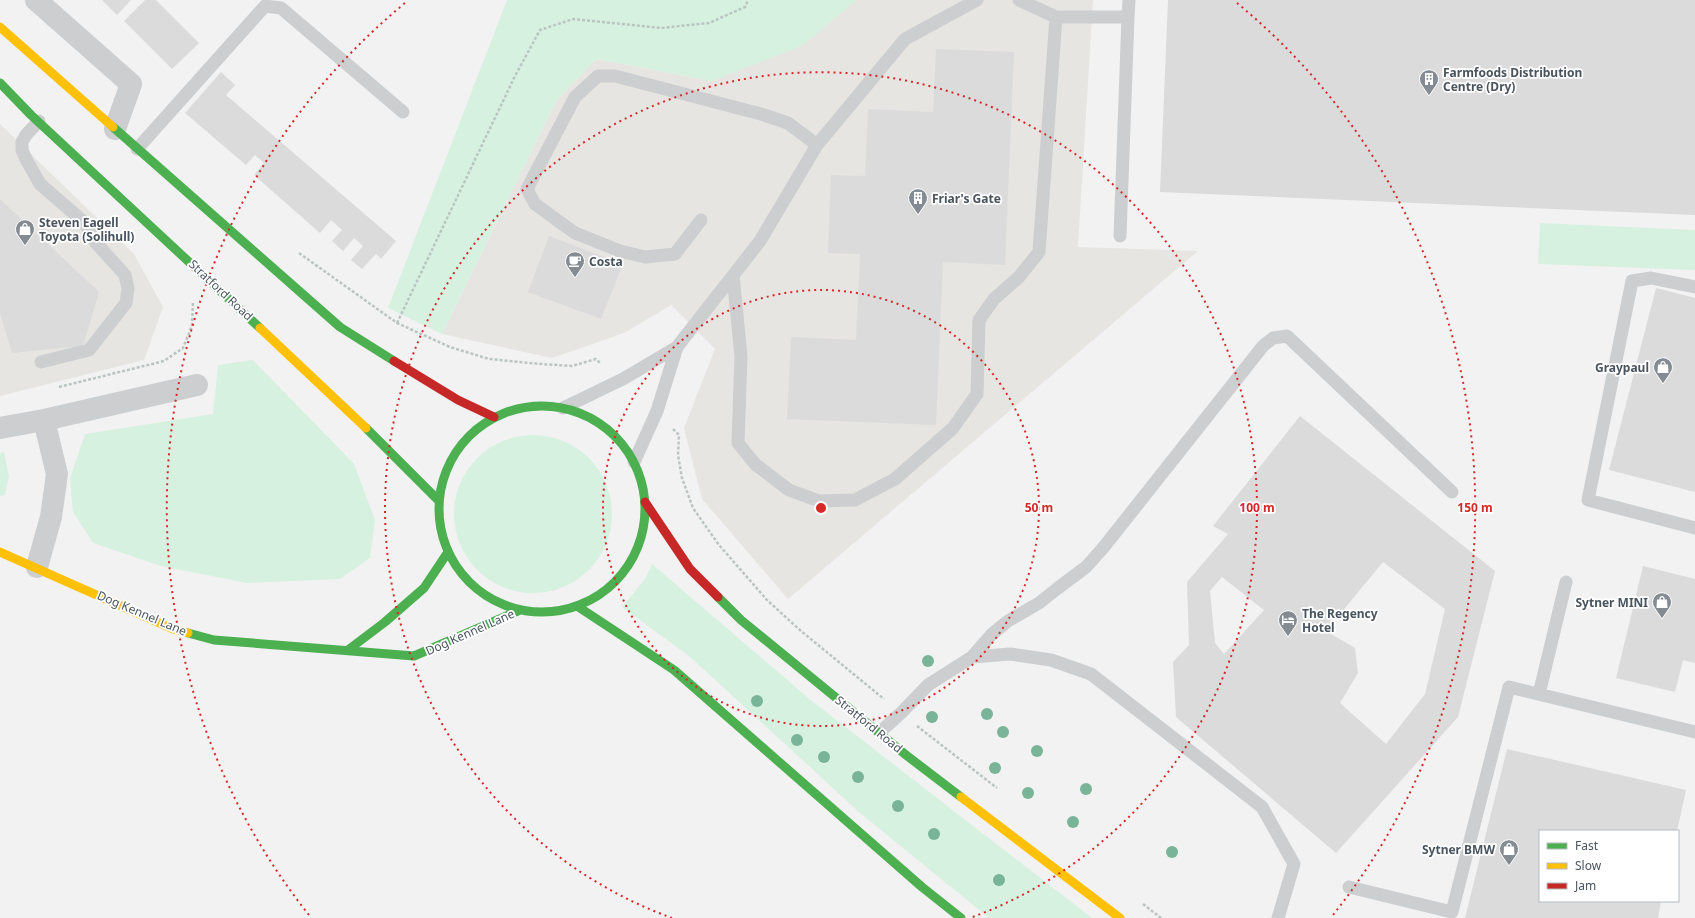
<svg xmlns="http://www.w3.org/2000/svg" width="1695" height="918" font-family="'Noto Sans',sans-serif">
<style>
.commercial{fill:#e6e5e1}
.green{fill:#d7f1e1}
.building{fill:#dbdbdc;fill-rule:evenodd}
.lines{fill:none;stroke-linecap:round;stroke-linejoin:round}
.path{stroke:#bac5c2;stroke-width:2.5;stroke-dasharray:3 2;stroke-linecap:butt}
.lane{stroke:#ccced0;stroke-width:13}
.street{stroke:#ccced0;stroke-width:22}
.fast{stroke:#4caf50;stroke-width:9}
.slow{stroke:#ffc107;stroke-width:9}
.jam{stroke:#c62828;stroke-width:9}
.tree{fill:#7ab498}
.ring{fill:none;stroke:#d62828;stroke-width:2;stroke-dasharray:2 4}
.labels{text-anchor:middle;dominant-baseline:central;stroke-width:3.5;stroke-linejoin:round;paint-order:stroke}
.poi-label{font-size:12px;font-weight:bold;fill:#49545f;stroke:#fff;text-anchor:start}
.street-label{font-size:12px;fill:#49545f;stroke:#fff}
.centre{fill:#d62828;stroke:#fff;stroke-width:2}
.ring-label{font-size:12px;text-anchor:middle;font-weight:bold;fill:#d62828;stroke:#fff;stroke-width:3.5;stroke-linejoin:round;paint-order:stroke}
</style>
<rect width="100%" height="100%" fill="#f2f2f2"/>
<path class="commercial" d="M783,0H1093L1078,247L1198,251L788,599L702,499L684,428L715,349L671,305L624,333L552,358L442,334L556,101L596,59L712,81Z
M0,124L134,254L163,307L144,360L0,396Z"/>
<path class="green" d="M507,0H857L802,46L712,81L596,59L556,101L442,334L388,308Z
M1540,223L1695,230V270L1538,264Z
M253,360L354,464L375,520L370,558L340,579L247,583L161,566L93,543L73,512L70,478L85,434L213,414L218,365Z
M454 514a79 79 0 1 1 158 0a79 79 0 1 1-158 0Z
M4,452L9,477L5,495L0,496V453Z
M652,564L812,701L1092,918H989L860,813L689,656L622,607L645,579Z"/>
<path class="building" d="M102,0H131L117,15Z
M145,0H156L199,43L172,69L124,21Z
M1168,0H1695V215L1160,192Z
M936,49L1014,52L1005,265L943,262L936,425L787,419L791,337L856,340L860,254L828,253L831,175L865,176L868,109L933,112Z
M221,72L235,85L226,95L396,241L381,259L376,254L362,269L351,260L363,246L354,238L343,251L332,241L342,230L331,220L320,233L254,175L264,163L255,155L246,165L185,113Z
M0,199L99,292L83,346L12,353L0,313Z
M549,236L623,264L601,319L528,292Z
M1656,288L1695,298V492L1609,470Z
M1300,416L1495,571L1458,717L1336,853L1176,717L1173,662L1189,645L1187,582L1228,534L1213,526ZM1383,562L1445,609L1425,694L1386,744L1340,703L1358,673L1355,648L1326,631ZM1222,577L1264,610L1224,654L1215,643L1210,591Z
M1643,566L1695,579V663L1683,660L1675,692L1616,678Z
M1507,749L1686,790L1677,831H1540V901H1661L1658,918H1465Z"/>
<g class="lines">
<path class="path" d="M299,253L397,323L450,347L489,359L541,364L572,366L596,359L601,364
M397,323L515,76L540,30L573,19L661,28L709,23L745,7L748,0
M59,387L164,361L183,348L192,326L193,302
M673,429L679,435L678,455L682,478L693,508L719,545L767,600L801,631L884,699
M917,726L997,788
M1143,904L1161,918"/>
<path class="lane" d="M1019,0L1056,17
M1128,17L1129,0
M39,121L26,135L22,142V150L26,159L40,184L85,223L96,243L125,275L128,288L126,303L89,350L41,362
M137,149L265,6L281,8L403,112
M701,220L675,254L645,257L620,251L575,233L535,204L527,189L575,97L598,76H615L761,114L788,123L817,145
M733,275L741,356L738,443L755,464L789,490L819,501L855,500L895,479L953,428L977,394L979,320L994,299L1019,277L1039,252L1056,17H1128L1120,236
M1695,287L1651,278L1632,281L1588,500L1695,528
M677,347L760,241L817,145L905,39L977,0
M563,408L623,379L677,347L657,411L634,462
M972,657L992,634L1008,621L1039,603L1058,588L1086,567L1103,548L1263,346L1273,338L1287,336L1452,492
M1539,694L1566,582
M880,732L901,713L928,685L972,657L1010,654L1051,660L1091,674L1262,807L1294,864L1278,918
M1349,887L1452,912L1509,687L1695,732"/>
<path class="street" d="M36,0L131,84L115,129
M0,428L44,420L197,385
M37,567L51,517L57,474L44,420"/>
<path class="fast" d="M0,83L31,115L260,328
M113,127L340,327L394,361
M439 509a103 103 0 1 1 206 0a103 103 0 1 1-206 0Z
M366,428L439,501
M718,597L741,620L906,755L961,797
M577,606L674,670L922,887L961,918
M188,633L214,640L414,656L520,610
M348,650L385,622L424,588L448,552"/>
<path class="slow" d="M0,27L113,127
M260,328L366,428
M0,552L173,629L188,633
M961,797L1120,918"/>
<path class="jam" d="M394,361L458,400L494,417
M645,502L690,569L718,597"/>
</g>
<g class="tree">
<circle cx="928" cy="661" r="6"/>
<circle cx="757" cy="701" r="6"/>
<circle cx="987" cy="714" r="6"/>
<circle cx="932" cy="717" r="6"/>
<circle cx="1003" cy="732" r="6"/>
<circle cx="797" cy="740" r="6"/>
<circle cx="1037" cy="751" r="6"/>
<circle cx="824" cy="757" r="6"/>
<circle cx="995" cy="768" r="6"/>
<circle cx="858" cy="777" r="6"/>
<circle cx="1086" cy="789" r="6"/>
<circle cx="1028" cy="793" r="6"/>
<circle cx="898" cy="806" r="6"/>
<circle cx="1073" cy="822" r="6"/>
<circle cx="934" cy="834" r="6"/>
<circle cx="1172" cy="852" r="6"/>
<circle cx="999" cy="880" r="6"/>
</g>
<g class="ring">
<circle cx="821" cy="508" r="218"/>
<path d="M672 918A436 436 0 1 1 970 918"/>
<path d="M309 915A654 654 0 0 1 405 3M1237 3A654 654 0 0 1 1333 915"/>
</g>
<defs>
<symbol id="building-pin" viewBox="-11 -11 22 30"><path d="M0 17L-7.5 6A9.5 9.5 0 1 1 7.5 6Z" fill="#848b92" stroke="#fff"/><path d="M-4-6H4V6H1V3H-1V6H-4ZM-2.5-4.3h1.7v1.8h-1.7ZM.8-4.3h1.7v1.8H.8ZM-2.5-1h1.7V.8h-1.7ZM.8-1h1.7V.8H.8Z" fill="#fff"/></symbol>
<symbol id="shop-pin" viewBox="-11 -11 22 30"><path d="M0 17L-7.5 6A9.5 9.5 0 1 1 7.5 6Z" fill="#848b92" stroke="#fff"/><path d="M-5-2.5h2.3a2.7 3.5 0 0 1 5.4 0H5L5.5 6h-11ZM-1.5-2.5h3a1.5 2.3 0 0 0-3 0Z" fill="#fff"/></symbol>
<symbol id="cafe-pin" viewBox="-11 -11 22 30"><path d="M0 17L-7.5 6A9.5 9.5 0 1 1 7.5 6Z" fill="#848b92" stroke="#fff"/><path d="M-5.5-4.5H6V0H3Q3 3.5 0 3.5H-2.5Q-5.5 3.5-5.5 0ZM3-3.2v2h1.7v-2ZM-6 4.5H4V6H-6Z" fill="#fff"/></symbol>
<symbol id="hotel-pin" viewBox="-11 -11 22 30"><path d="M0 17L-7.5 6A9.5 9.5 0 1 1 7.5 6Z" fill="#848b92" stroke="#fff"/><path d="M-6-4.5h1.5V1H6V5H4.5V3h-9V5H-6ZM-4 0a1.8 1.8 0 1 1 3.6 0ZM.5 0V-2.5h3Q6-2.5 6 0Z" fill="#fff"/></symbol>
</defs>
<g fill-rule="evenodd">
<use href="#building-pin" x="1418" y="68" width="22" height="30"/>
<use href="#building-pin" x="907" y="187" width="22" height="30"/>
<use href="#shop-pin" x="14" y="218" width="22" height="30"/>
<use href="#cafe-pin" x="564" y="250" width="22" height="30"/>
<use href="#shop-pin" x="1652" y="356" width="22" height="30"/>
<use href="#shop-pin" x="1651" y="591" width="22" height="30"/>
<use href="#hotel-pin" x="1277" y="609" width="22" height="30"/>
<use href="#shop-pin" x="1498" y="838" width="22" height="30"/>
</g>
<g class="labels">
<g class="poi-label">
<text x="1443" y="72">Farmfoods Distribution<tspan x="1443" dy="14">Centre (Dry)</tspan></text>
<text x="932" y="198">Friar's Gate</text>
<text x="39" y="222">Steven Eagell<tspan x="39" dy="14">Toyota (Solihull)</tspan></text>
<text x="589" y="261">Costa</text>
<text x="1649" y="367" text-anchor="end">Graypaul</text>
<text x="1648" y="602" text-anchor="end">Sytner MINI</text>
<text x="1302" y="613">The Regency<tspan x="1302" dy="14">Hotel</tspan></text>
<text x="1495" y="849" text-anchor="end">Sytner BMW</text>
</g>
<g class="street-label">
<text transform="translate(221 290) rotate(43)">Stratford Road</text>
<text transform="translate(142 613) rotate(23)">Dog Kennel Lane</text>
<text transform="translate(470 632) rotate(-24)">Dog Kennel Lane</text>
<text transform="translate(869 724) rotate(39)">Stratford Road</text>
</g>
</g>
<circle cx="821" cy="508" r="6" class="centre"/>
<g class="ring-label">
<text x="1039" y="512">50 m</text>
<text x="1257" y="512">100 m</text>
<text x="1475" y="512">150 m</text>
</g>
<rect x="1539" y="830" width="140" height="72" fill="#ffffff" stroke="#b6bbbf"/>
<rect x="1547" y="843" width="20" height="6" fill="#4caf50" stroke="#b6bbbf"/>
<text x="1575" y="850" font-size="12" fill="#49545f">Fast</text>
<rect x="1547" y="863" width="20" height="6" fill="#ffc107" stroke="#b6bbbf"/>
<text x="1575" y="870" font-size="12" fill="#49545f">Slow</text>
<rect x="1547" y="883" width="20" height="6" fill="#c62828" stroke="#b6bbbf"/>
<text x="1575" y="890" font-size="12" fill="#49545f">Jam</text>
</svg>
